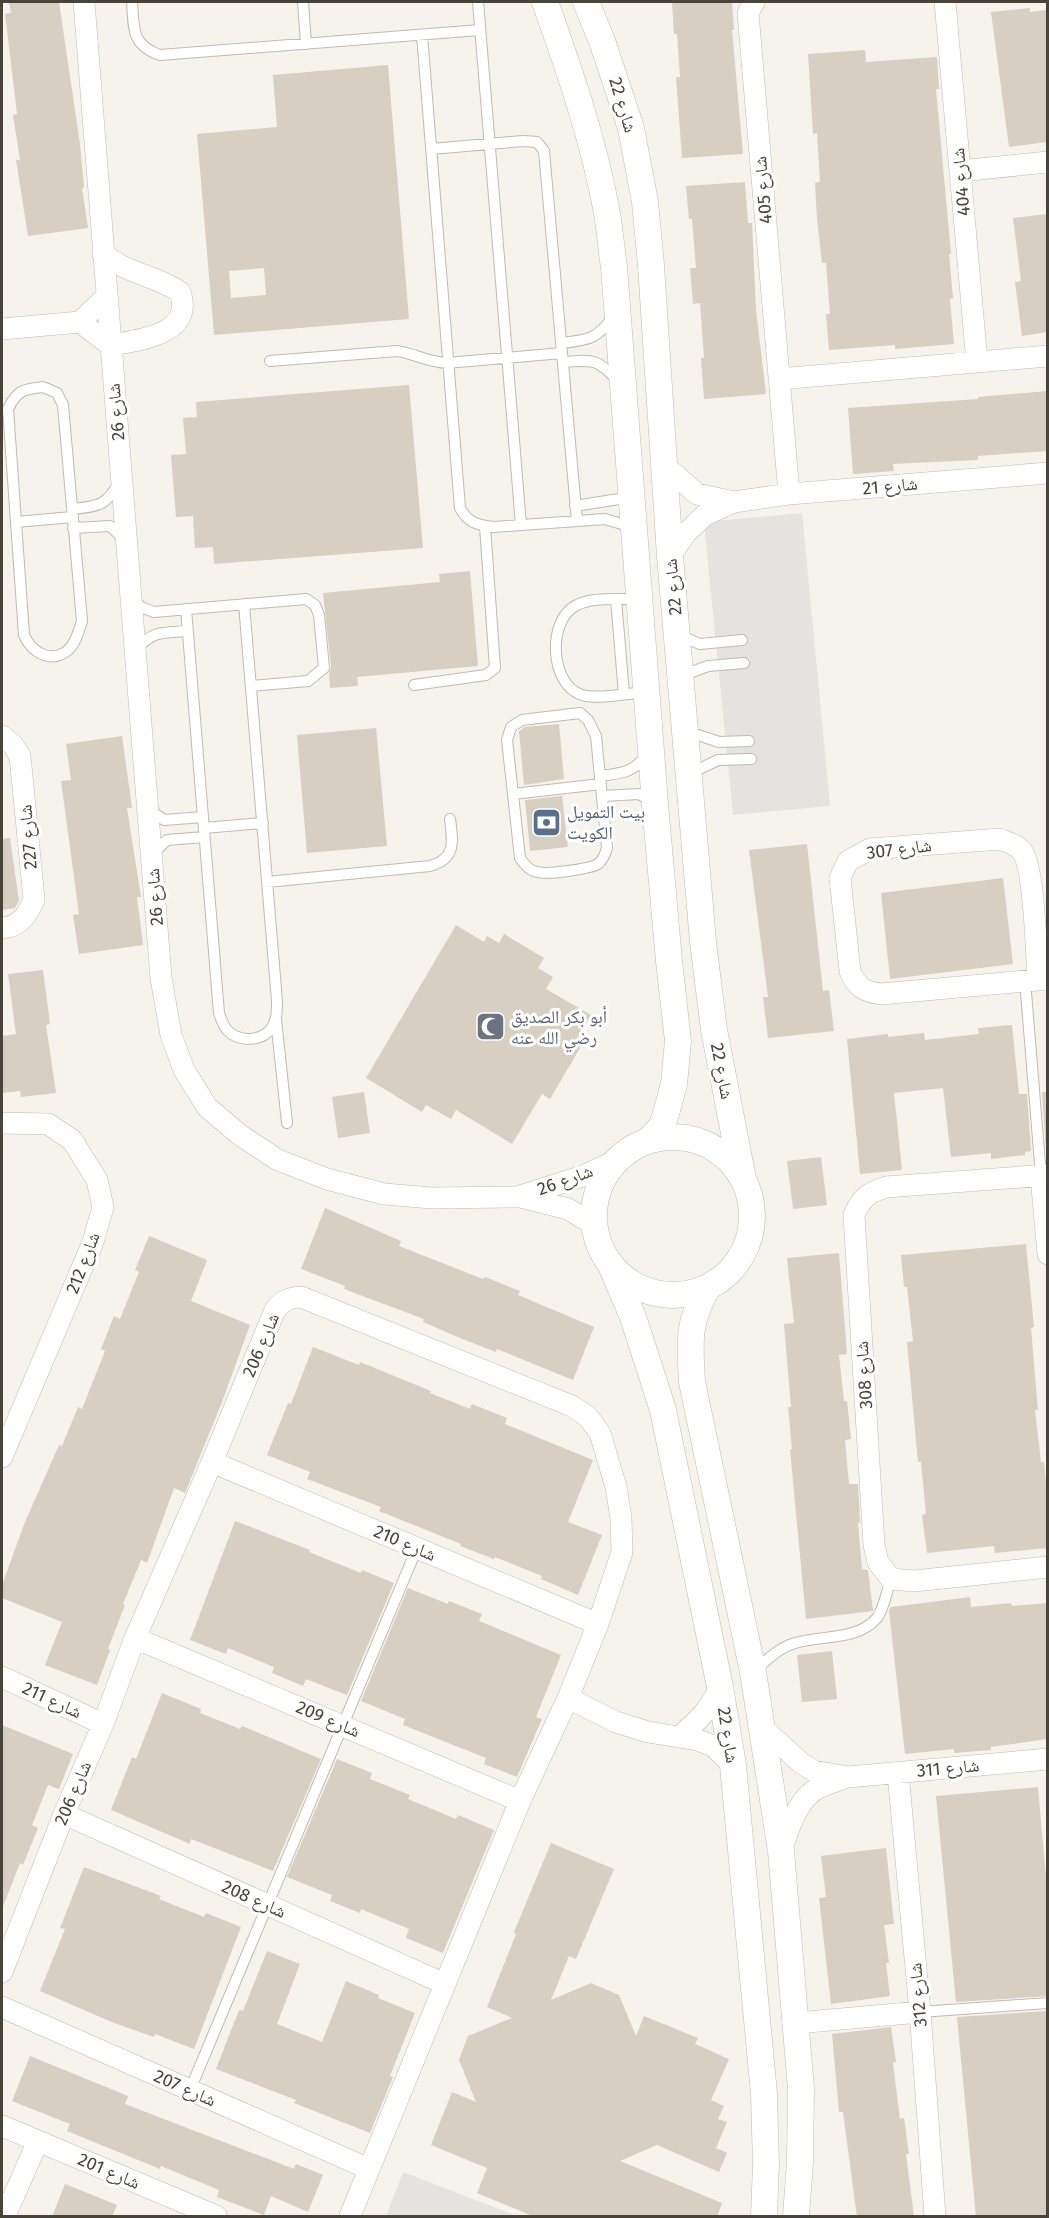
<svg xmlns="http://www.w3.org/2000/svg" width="1049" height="2218" font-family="'Fira Sans','Noto Naskh Arabic',sans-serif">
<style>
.parking{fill:#e4e3e0}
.building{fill:#d6cfc2;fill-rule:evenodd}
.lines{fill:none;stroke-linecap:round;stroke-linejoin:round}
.service-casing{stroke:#c0bbae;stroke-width:12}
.minor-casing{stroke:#c0bbae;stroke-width:22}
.tertiary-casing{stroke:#c0bbae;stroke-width:27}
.service{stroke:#fff;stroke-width:10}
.minor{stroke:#fff;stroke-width:21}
.tertiary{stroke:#fff;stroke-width:26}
.labels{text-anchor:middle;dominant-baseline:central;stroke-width:6;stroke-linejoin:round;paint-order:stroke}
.street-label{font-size:18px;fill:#494439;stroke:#fff}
.service-label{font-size:18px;fill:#4e5e75;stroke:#fff;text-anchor:start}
.worship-label{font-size:18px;fill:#5b616d;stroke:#fff;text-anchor:start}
</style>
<rect width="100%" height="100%" fill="#f5f3ec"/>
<path class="parking" d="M802,513L830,806L733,815L704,522Z
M403,2172L517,2216H386Z"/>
<path class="building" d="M9,2H59L80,144L84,187L82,188L88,228L28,236L16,160H20L13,115L17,114L5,14L11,13Z
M672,2H732L734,30H732L743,154L682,158L676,77H680L677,34H674Z
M1030,8V12L1047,10V142L1009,147L991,12Z
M865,50L866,62L937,57L939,89H936L951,254H949L953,298L950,299L954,344L895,349V345L829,350L826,314H830L826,263H822L817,219L815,183L820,182L817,133L813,134L808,54Z
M388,65L409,319L214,335L197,134L277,127L273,75ZM264,268L266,295L231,298L229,271Z
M745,182L748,223H752L756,310L766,394L704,399L701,358H704L700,303L693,304L690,268H696L692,219H689L686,186Z
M1047,214V332L1022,336L1015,282L1021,281L1013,218Z
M409,385L423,548L214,564L213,547L195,548L193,516L176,517L171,455L186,454L183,418L197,417L196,402Z
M1047,391V451L978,456V460L893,464L894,471L853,474L848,408L978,399V397Z
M470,571L478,666L357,677L358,686L330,688L329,674L331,667L323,593L440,582L439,574Z
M559,724L564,779L524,785L519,731L525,727Z
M376,728L387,846L307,853L297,735Z
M122,736L132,808H127L141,897H137L143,945L79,954L73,915L79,914L61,781L71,780L66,744Z
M562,796L568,847L530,851L525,800Z
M10,838L19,901L15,908L2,910V839Z
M807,844L823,991L829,990L834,1031L768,1038L763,997H768L749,850Z
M1003,878L1013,964L890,979L881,893Z
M456,925L484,942L487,936L499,943L504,934L544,958L538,968L553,977L546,989L591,1015L577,1039L583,1043L550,1099L542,1094L512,1144L456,1110L451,1119L426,1105L422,1112L366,1078Z
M43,970L50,1024L46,1025L56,1093L21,1097L20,1091L2,1093V1036L16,1034L8,974Z
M1012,1025L1019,1094H1027L1031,1151L1025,1152V1155L991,1159V1153L951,1157L943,1088L894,1093L902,1170L860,1174L847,1039L888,1034V1037L924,1033L925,1040L979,1034L978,1028Z
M364,1092L370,1133L338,1138L332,1097Z
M1042,1092H1047L1046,1150Z
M821,1157L827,1205L793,1209L787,1161Z
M325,1208L401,1241L399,1246L483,1279L485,1277L520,1291L518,1295L594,1327L573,1380L497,1349L496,1352L460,1338L423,1322L424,1319L344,1289L345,1286L301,1269Z
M149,1236L207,1260L191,1301L250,1325L222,1402L185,1493L174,1488L147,1563L141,1560L123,1604L125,1605L108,1649L110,1650L97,1685L45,1665L62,1622L2,1598V1585L25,1522L59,1445L62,1446L78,1407L82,1409L105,1351L101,1349L114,1316L120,1319L139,1272L135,1270Z
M1026,1244L1034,1327L1031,1328L1038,1410H1035L1041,1462H1044L1047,1494V1548L995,1553L994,1546L927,1553L922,1515L926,1514L921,1462H918L907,1342L913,1341L907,1287H904L901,1255Z
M839,1253L847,1354L839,1355L844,1401H847L851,1439L845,1440L849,1484H858L860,1523H858L862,1569L868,1570L873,1611L806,1619L790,1449H792L788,1407H791L784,1324L794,1323L787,1258Z
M313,1347L359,1365L360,1362L431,1391L430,1393L470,1409L472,1404L507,1418L505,1424L593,1460L568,1522L602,1535L578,1595L541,1579L542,1576L495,1557L494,1559L460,1546L461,1544L379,1511L381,1507L307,1479L310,1472L267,1455L288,1403L291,1404Z
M235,1521L310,1550L309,1552L361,1573L362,1570L394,1583L347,1695L306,1679L303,1686L272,1673L274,1667L228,1648L226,1654L190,1640Z
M408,1588L448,1604L449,1601L482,1614L479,1621L561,1655L536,1717L542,1719L517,1777L484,1764L486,1758L403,1725L405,1719L361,1701Z
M970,1597L971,1607L1011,1603L1012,1606L1047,1603V1739L991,1747V1750L954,1753V1749L905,1754L889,1611L891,1607Z
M832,1651L837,1699L802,1702L797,1655Z
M162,1693L201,1709L200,1713L240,1729L242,1726L321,1759L273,1871L191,1839L190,1844L111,1810L132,1757L136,1759Z
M2,1725L73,1754L59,1789L48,1785L32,1825L38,1828L23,1865L20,1863L2,1909Z
M337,1759L372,1773L370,1779L410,1795L408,1799L456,1819L458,1815L494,1830L443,1953L406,1938L409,1929L361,1909L360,1913L330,1901L332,1895L287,1877Z
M1038,1787L1047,1889V1996L956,2002L936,1796Z
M551,1843L614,1869L576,1959L569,1956L551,2000L591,1983L619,1995L636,2036L644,2016L698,2038L695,2044L729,2059L711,2100L724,2106L718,2119L727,2122L716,2148L727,2153L719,2172L657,2145L620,2161L722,2203L717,2217H535L477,2193L487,2168L431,2145L452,2092L476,2102L459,2060L468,2036L512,2018L487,2007L516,1934L514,1932Z
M886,1848L894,1924L884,1925L889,1963H886L890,1996L831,2004L819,1898L826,1897L821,1856Z
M84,1867L161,1896L159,1899L204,1917L206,1913L241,1927L194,2049L155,2034L154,2037L114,2023L40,1991L65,1929L60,1928Z
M267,1951L300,1964L277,2024L322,2042L346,1981L379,1995L378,1998L415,2013L390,2076L393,2077L370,2133L294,2103L296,2100L216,2069L239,2010L243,2011Z
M1047,2011V2217H976L957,2017Z
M891,2027L896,2062L893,2063L900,2119L904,2118L909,2154H906L914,2217H857L843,2112H839L832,2034Z
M30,2056L128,2096L125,2104L294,2169L296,2164L323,2175L308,2212L271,2196L264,2215L217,2197L219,2190L161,2166L160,2169L67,2131L70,2124L12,2101Z
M65,2184L117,2205L112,2217H52Z"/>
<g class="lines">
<defs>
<path id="service" d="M132,2C134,28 131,45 160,55L480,30
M303,2L306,44
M478,2L521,525
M422,35L460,508C468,523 477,525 494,527L605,519L632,527
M431,149L523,141L537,142L544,151L577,521
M562,343C589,340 597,339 614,316
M270,361L397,351C416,354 427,362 447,363L562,353
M563,362C593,360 597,358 618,381
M43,387L57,393L63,405L82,621C79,630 76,644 67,651C49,664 31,651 24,635L8,409C17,390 24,389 43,387Z
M575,506L619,499L630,491
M72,509C98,506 105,507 119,483
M16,522L72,517
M73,528L110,526L124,539
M133,599L141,607L154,612L306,599L315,605L319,615L324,668L308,681L251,686
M639,599C619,600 592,596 575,606C547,622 550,685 582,695C598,700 629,693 646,692
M616,600L624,694
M186,609L219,1013C221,1019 223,1025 227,1030C238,1042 260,1042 271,1029C277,1021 277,1011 277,1001L244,604
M678,635L700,644L742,640
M137,648C155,630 163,633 187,631
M681,676L708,666L744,663
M414,685L486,675L495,668L485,526
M580,713L588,720L596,736L607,848C605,855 603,860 598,864C589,869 547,875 537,872C530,871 524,864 520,858L507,740L511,727L522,720Z
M686,731L719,742L749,741
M689,774L718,760L751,759
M600,776C623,773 632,773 647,755
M513,794L601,784
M602,796L639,794L653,802
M150,810L164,820L203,817
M204,828L263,823
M152,854L167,840L204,837
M267,882L430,866C456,859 453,842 450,819
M1025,980L1041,1176
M276,1019L287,1123
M753,1672C766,1661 778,1648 795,1643C822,1635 857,1641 877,1618C884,1609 887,1590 891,1579
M920,2012L1048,2003
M190,2090L417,1548"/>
<path id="minor" d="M84,2C108,327 137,652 161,978L171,1035L184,1070L207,1107L240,1135L278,1160L327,1179L384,1194L432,1198L517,1197L583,1176L613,1162
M754,2L748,13L789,494
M945,2L977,362
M960,171L1048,162
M80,322L110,345C139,340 195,335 180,292C157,276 128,274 103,254
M2,329L80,322L106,297
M779,379L1048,356
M664,465L697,494L734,502
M670,556L686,533L705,515L734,502L789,494L1048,473
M2,736L13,745L20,756L34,899C28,915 19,927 2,928
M1038,979C1036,954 1035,865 1021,850C1015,844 1007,842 1000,839L870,849L848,861L840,878L850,971C856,987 865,992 881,994L1048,979
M2,1123L48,1124L72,1140L97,1180L103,1207L93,1242L2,1457
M1048,1175L886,1187C868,1193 862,1197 854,1215L874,1545L878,1562L891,1579L914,1581L1048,1567
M1041,1176L1048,1254
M521,1197L568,1209L593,1224
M212,1462L598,1624
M135,1638L520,1801
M2,1677L103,1724
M568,1698L616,1722L648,1732L698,1740L713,1746L733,1765
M763,1728L801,1763L814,1771L848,1777L1048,1759
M680,1736C698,1721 711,1708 720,1687
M898,1773L920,2012L935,2216
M64,1814L445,1984
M781,1851C789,1829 797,1798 820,1787C829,1783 838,1781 847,1777
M2,1972L64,1814L103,1724L135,1638L212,1462L275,1310C283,1300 289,1298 301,1297L572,1406L588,1417L600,1433L616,1487L621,1518L622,1552L598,1624L568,1698L520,1801L350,2216
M2,2007L369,2169
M796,2023L920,2012
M2,2126L216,2216
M5,2216L38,2141"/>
<path id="tertiary" d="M545,2C569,69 593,138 606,208C610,228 611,248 614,267L655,804L669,961L678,1041L674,1084L667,1110L662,1126L650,1139
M586,2L602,41L631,128L645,202L651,265L670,556L703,942L714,1030L743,1179
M594 1216a79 79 0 1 1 158 0a79 79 0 1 1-158 0Z
M612,1268L633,1317L663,1410L720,1687L733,1765L764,2094L766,2165L764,2216
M707,1288C687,1325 690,1342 692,1382L753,1672L781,1851L801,2089L800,2162L796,2216"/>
</defs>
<use href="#service" class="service-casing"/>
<use href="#minor" class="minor-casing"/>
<use href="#tertiary" class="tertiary-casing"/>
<use href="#service" class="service"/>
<use href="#minor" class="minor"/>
<use href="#tertiary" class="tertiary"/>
</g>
<defs>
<symbol id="bank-square" viewBox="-11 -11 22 22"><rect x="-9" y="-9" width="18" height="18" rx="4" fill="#5c6f8a" stroke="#fff"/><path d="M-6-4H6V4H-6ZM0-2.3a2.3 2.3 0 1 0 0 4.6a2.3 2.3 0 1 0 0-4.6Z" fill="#fff"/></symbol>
<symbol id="mosque-square" viewBox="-11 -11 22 22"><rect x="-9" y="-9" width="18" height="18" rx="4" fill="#6b7280" stroke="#fff"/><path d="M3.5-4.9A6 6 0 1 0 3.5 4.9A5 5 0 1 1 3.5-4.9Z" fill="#fff"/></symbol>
</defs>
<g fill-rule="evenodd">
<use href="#bank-square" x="530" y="806" width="33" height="33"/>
<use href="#mosque-square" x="474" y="1010" width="33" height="33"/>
</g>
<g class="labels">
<g class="street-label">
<text transform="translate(623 105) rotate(73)">شارع 22</text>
<text transform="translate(961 182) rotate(-95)">شارع 404</text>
<text transform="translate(763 190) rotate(-95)">شارع 405</text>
<text transform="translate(116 412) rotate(-95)">شارع 26</text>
<text transform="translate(890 486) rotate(-5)">شارع 21</text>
<text transform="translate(673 587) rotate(-95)">شارع 22</text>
<text transform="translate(28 837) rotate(-95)">شارع 227</text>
<text transform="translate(899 849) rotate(-7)">شارع 307</text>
<text transform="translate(155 897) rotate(-94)">شارع 26</text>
<text transform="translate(722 1071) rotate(79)">شارع 22</text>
<text transform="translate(565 1180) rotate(-20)">شارع 26</text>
<text transform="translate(83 1263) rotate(-69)">شارع 212</text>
<text transform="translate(261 1345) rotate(-67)">شارع 206</text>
<text transform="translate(864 1375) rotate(-94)">شارع 308</text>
<text transform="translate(405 1543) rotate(23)">شارع 210</text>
<text transform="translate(52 1700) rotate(25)">شارع 211</text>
<text transform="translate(328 1719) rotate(23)">شارع 209</text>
<text transform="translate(728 1735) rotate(81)">شارع 22</text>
<text transform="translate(948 1768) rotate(-5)">شارع 311</text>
<text transform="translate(73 1793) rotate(-67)">شارع 206</text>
<text transform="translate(254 1899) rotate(24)">شارع 208</text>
<text transform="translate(918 1995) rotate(-95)">شارع 312</text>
<text transform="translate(185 2088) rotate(24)">شارع 207</text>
<text transform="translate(109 2171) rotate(23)">شارع 201</text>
</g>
<g class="service-label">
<text x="567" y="812">بيت التمويل<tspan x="567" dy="21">الكويت</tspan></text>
</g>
<g class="worship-label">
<text x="511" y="1017">أبو بكر الصديق<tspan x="511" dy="21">رضي الله عنه</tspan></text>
</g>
</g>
<rect width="1049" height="2218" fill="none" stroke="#494439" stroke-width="6"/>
</svg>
